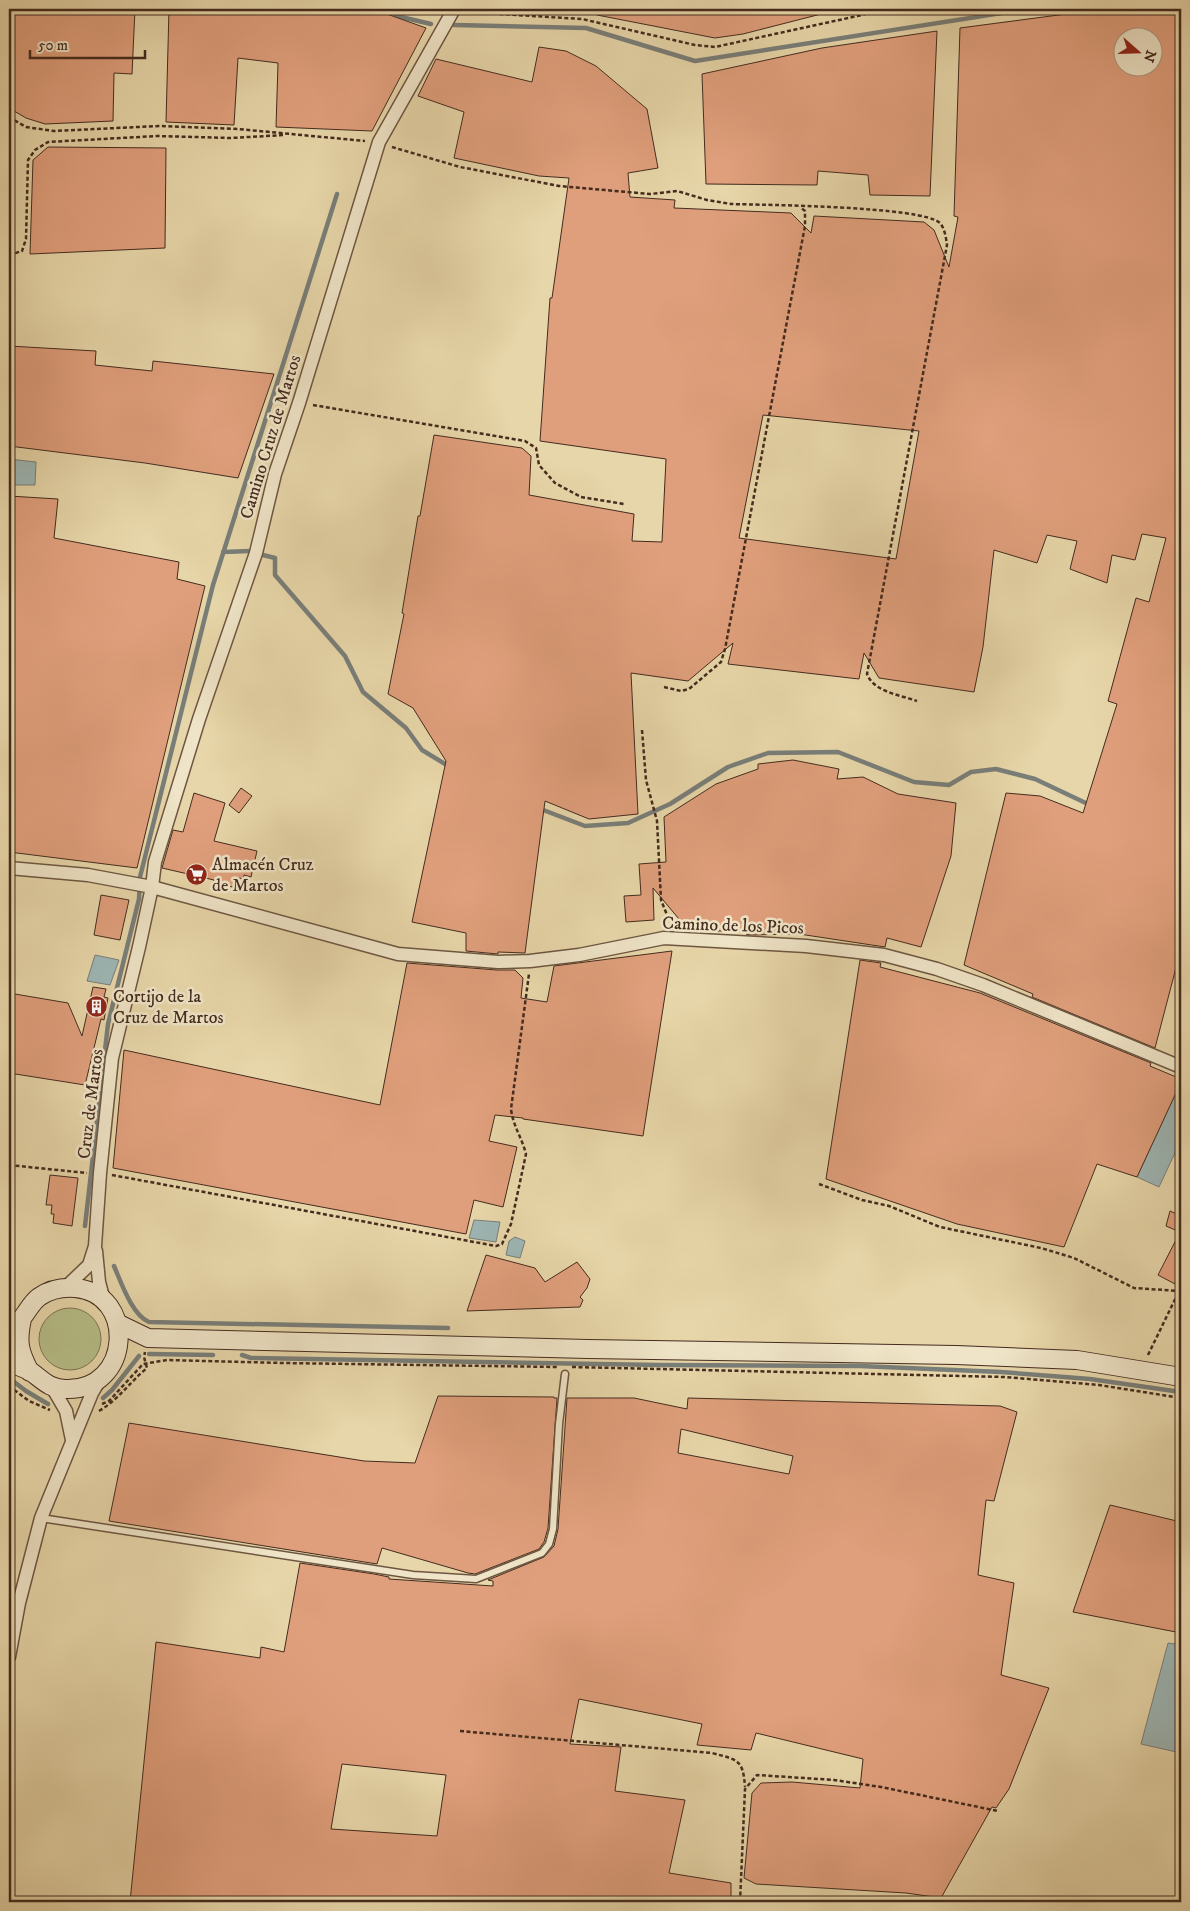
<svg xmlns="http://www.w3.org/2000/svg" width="1190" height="1911" font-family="'IM FELL DW Pica',serif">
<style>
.green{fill:#b6bd87;stroke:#7d7452}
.water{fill:#9db6b5;stroke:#797e79}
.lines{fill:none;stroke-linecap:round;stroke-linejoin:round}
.stream{stroke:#797e79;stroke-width:4.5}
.building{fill:#e09f7c;stroke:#442b1e;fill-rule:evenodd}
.lane-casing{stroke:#6d5641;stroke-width:9}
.street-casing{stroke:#6d5641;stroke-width:15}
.secondary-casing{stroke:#442b1e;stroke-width:20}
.path{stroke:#442b1e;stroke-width:2.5;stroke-dasharray:4 2.5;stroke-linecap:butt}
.lane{stroke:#efe4c7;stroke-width:6}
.street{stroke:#efe4c7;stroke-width:12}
.secondary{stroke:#efe4c7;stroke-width:18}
.labels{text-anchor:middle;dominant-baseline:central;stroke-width:5;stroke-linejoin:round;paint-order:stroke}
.street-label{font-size:18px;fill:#442b1e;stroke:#efe4c7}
.poi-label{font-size:18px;fill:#442b1e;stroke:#efe4c7;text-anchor:start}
</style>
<rect width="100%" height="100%" fill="#e7d6a9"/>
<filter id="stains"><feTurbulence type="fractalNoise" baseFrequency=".004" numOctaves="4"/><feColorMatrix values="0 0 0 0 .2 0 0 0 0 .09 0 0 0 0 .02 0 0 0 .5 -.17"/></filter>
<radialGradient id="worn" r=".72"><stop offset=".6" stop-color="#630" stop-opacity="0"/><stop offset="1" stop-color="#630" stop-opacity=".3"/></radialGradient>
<path class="green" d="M39 1339a31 31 0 1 1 62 0a31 31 0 1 1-62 0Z"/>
<path class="water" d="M9,459L36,462L35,485H9Z
M95,955L119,960L110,985L87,981Z
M1181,1082V1140L1159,1187L1137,1177Z
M474,1220L500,1222L496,1242L469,1238Z
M515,1237L525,1241L520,1258L506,1255L509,1241Z
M1168,1643L1181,1645V1753L1141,1744Z"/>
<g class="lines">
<path class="stream" d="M385,9L401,17L431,24
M454,25L586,28L695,61L1028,9
M223,552L250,551
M263,555L275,558V575L345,656L363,692L406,728L422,750L450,767
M538,808L585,826L628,823L670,804L728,767L768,753L838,752L914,782L949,785L971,772L996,769L1035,779L1090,805
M85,1226L108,1024L139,899L140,877L213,585L337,194
M114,1266C121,1282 132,1315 149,1322L448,1328
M149,1354L213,1355
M242,1355L251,1358L659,1365L860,1366L1001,1372L1090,1379L1181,1392
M9,1378L26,1391L48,1404
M103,1398L112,1390L139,1356"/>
</g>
<path class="building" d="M9,9H135L132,74L114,73L113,121L45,124L26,118L9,108Z
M169,9H373L426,28L372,131L276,127L278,63L238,58L234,125L166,122Z
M598,9H824L825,13L743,34L715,38L597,15Z
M1104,9H1181V961L1178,960L1155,1048L1032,997L1033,994L964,965L1006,793L1040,796L1083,813L1117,704L1108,701L1136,598L1149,602L1166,538L1142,534L1135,560L1112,555L1107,583L1070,569L1077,541L1047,535L1037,563L994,550L983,647L974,692L879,678L864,653L859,679L728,664L733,643L688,681L631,673L638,814L589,819L545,801L525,953L498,952V954L466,951V933L412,922L446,761L413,708L388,694L404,614L402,613L418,516H420L434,435L522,448L531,456L529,495L634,514L632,541L662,542L666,459L540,441L550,298H552L569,178L539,176L454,158L464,112L418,96L436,59L532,82L539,47L566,51L596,66L647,109L658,168L628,173L630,197L675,200L674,208L791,213L811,233L814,216L924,222L934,230L949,267L958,217L954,216L960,28ZM1122,38H1152V68H1122ZM763,415L919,431L896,559L739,538Z
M937,31L930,196L870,195L868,175L818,171L817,185L706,184L702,74L822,48Z
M48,147L166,148L165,248L30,254L33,160Z
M9,346L96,351L95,365L152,371L153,361L274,374L238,478L145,463L9,446Z
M9,496L58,499L54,538L179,562L177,579L205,586L137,868L9,852Z
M793,760L839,769L837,779L863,777L898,794L956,803L951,856L921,947L887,938L885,947L799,934L750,935L746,934V931H689L653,888L654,920L626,922L624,896L641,895L639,864L666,862L664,817L716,784L758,769V764Z
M241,788L252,796L239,813L229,805Z
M194,793L225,803L214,841L257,851L251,877L244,875L243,879L239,878L236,888L214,882V880L162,868L173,830L183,832Z
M101,895L129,900L120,940L94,935Z
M672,951L643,1136L523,1119V1118L495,1115L489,1141L517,1147L503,1207L474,1200L466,1234L113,1168L124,1050L380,1105L407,963L497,970H515L523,978L521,998L547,1002L554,966Z
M860,960L881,963L880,967L980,993L1151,1063L1150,1066L1181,1079V1082L1137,1177L1097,1164L1064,1247L957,1224L826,1179Z
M93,987L106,989L104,997L108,998L104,1020L101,1019L85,1085L9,1073V993L68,1003L82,1036Z
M50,1175L78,1178L72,1226L53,1223L54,1214H51L52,1205H46Z
M1170,1211L1181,1216V1272L1175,1284L1158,1275L1180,1232L1166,1226Z
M486,1255L535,1268L545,1282L577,1262L590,1279L587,1288L580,1297L583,1300L580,1307L467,1311Z
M438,1396L554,1397V1398H557L548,1528L544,1542L539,1549L475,1574L468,1573L382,1548L377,1564L109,1521L129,1423L364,1461L415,1463Z
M567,1398H634L687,1409L688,1398L1000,1406L1017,1412L994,1501L986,1500L978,1575L1014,1583L1001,1675L1049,1688L1009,1789L996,1808L992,1807L941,1898L906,1893L756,1884L744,1878L752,1793L761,1783L792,1782L860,1788L863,1759L756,1733L751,1750L697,1745L702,1724L579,1699L570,1744L621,1747L615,1791L685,1800L669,1873L731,1883V1902H130L156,1642L260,1658L261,1647L284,1652L300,1563L374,1574L389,1577V1579L493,1586V1581L488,1580L544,1557L554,1546L558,1529ZM681,1429L793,1456L789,1474L678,1453ZM342,1764L446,1775L437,1836L331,1829Z
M1110,1505L1181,1522V1633L1073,1612Z"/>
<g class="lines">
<defs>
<path id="lane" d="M41,1518L413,1575L476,1579L542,1553L549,1544L553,1529L559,1424L565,1374"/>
<path id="street" d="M9,868L88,875L152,887L398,954L498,962L530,961L579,955L664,938L806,946L884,955L937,969L983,985L1181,1067
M96,1251L99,1282L104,1301
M65,1288L89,1265L95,1246L100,1173L112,1058L139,947L152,887L155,862L199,719L256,553L275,474L299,403L379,142L454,9
M52,1387L66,1411L72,1440
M9,1657L19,1603L41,1518L92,1393L101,1378"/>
<path id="secondary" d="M22,1319C17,1342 19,1351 30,1372
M117,1323L148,1338L588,1349L956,1355L1077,1360L1181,1377
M9,1331C13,1327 19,1323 22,1318C28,1311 31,1303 39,1297C49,1290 62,1287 75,1288C137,1293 132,1391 66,1389C49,1389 43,1380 30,1371C23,1368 16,1365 9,1363"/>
</defs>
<use href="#lane" class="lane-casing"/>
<use href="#street" class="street-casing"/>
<use href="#secondary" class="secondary-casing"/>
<path class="path" d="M467,12L582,19L695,45L715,47L862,15L880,9
M9,117L26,127L54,131L159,126L238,129L365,141
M392,147L460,167L559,186L650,194L677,191L707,200L731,204C763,205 922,206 940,223C945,229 946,238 947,245L867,674C874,692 900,695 917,701
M9,255L22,251L26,239L28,160L35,150L48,142L157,136L231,138L284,135
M313,405L525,441L536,448L539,465L555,483L581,497L624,504
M664,687L681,691L689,689L721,662L725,649L805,226V211L800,207
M642,730L646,780L657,821L661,900L667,915L675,926
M9,1165L87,1173
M112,1175L496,1246L502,1244L511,1224L526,1154C522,1138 513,1126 511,1109L529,974
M819,1184L862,1200L889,1206L940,1227L1041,1248L1074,1258L1134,1288L1179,1291
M1148,1355L1181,1287
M572,1367L1005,1377L1099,1385L1181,1398
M9,1386L29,1401L50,1410
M102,1404L109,1401L143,1364L167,1360L283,1363L557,1367
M99,1411C118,1400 130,1382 147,1368L144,1357L145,1352
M460,1731L712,1753C738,1760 743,1759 745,1787
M740,1902L745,1789L757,1775L834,1780L881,1787L998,1811"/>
<use href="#lane" class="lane"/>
<use href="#street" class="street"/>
<use href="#secondary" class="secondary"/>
</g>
<defs>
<symbol id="supermarket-disc" viewBox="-11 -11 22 22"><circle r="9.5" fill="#8f2418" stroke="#efe4c7"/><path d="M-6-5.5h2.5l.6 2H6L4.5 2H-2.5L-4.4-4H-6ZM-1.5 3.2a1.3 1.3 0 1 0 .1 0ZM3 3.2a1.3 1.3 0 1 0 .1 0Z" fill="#fff"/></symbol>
<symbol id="building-disc" viewBox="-11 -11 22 22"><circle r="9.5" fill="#8f2418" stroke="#efe4c7"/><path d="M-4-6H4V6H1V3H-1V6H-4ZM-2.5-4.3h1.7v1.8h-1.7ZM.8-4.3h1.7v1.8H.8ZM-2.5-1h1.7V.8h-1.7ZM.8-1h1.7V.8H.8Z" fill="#fff"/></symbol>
</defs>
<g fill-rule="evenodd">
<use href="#supermarket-disc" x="184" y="862" width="25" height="25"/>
<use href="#building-disc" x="84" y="994" width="25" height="25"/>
</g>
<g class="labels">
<g class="street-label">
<text transform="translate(271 437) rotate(-73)">Camino Cruz de Martos</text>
<text transform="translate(733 926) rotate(2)">Camino de los Picos</text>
<text transform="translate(91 1104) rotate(-83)">Cruz de Martos</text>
</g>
<g class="poi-label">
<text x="212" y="865">Almacén Cruz<tspan x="212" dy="21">de Martos</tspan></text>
<text x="113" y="997">Cortijo de la<tspan x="113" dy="21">Cruz de Martos</tspan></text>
</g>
</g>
<rect width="1190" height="1911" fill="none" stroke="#e7d6a9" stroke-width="30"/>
<rect x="10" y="10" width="1170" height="1891" fill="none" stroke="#442b1e" stroke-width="2.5"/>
<rect x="15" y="15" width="1160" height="1881" fill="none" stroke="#442b1e"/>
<g transform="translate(1138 52) rotate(110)"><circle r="24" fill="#efe4c7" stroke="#ab9a83"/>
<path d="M0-4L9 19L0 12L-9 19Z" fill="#8f2418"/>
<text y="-8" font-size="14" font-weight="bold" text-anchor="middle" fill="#442b1e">N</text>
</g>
<path d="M30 50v8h115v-8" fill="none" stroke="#442b1e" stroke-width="2.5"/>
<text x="38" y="50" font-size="15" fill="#442b1e" stroke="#efe4c7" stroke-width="4" paint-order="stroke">50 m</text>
<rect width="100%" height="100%" filter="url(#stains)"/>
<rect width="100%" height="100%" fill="url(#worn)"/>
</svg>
